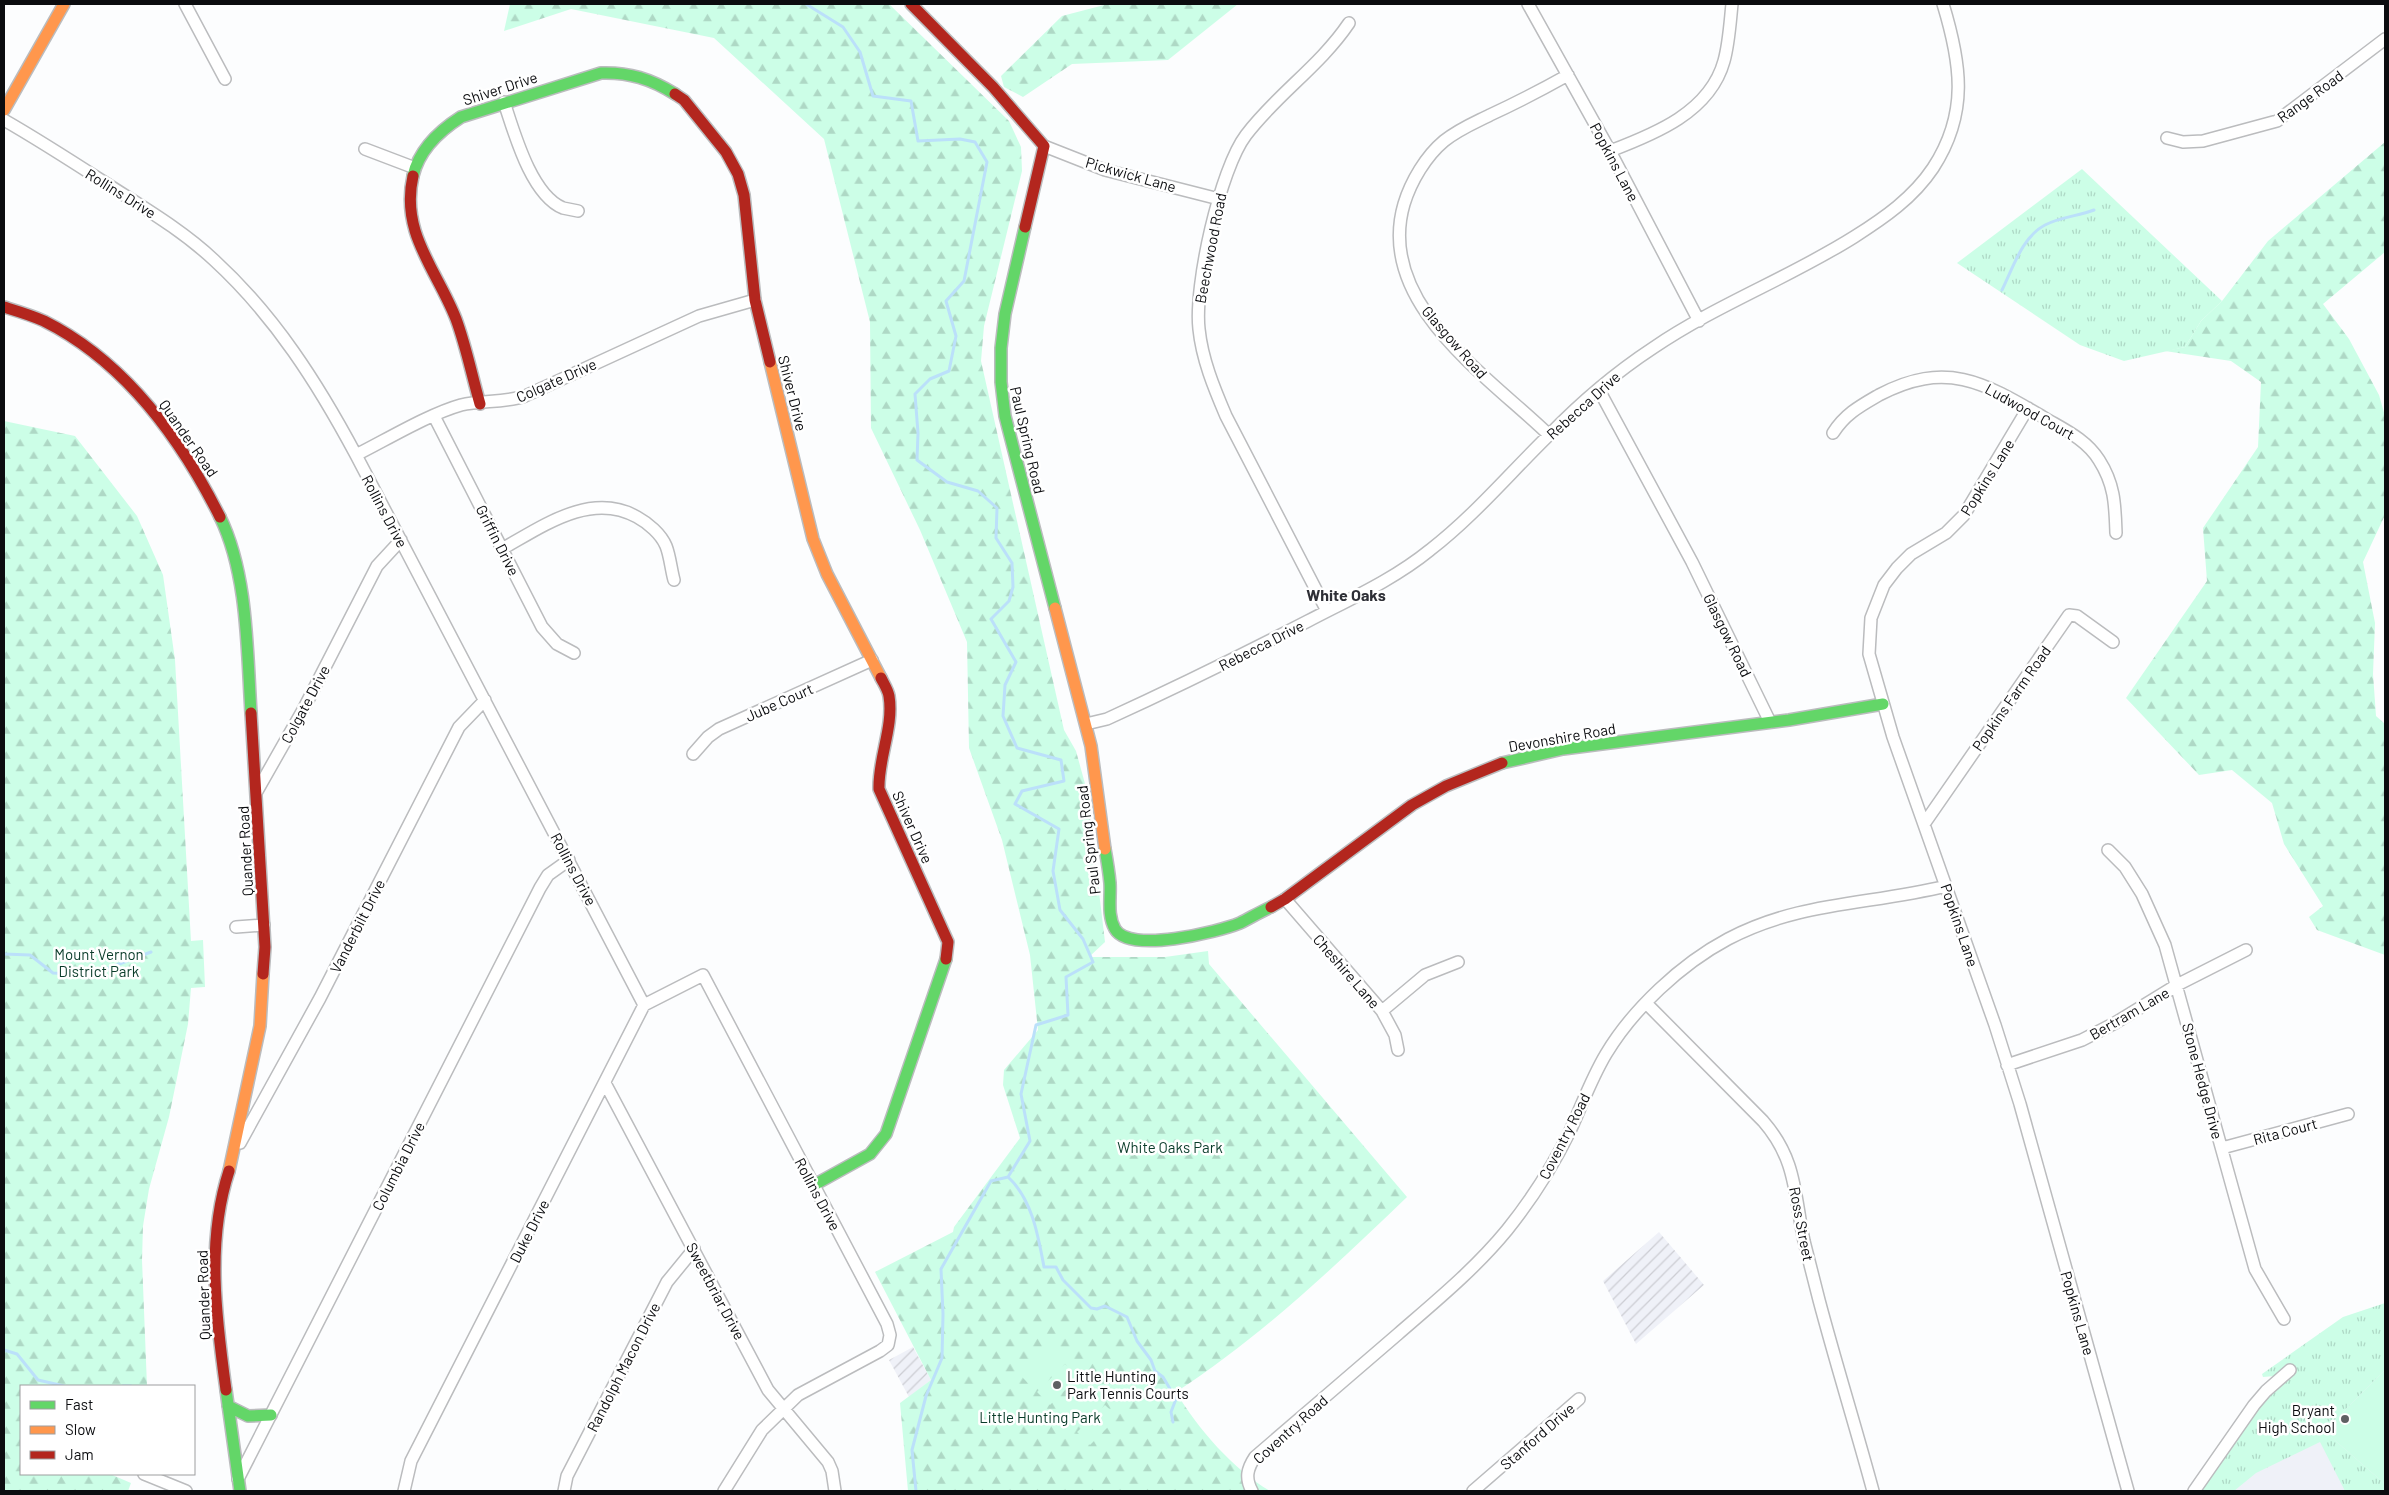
<svg xmlns="http://www.w3.org/2000/svg" width="2389" height="1495" font-family="Barlow,sans-serif">
<style>
.built{fill:#eff1f8}
.industrial{fill:url(#industrial-furrows)}
.grass{fill:url(#grass-tufts)}
.forest{fill:url(#forest-firs)}
.pitch{fill:#ccfee7}
.lines{fill:none;stroke-linecap:round;stroke-linejoin:round}
.stream{stroke:#bbe0fa;stroke-width:3}
.street-casing{stroke:#bbbcbe;stroke-width:14}
.fast-casing{stroke:#bbbcbe;stroke-width:14}
.slow-casing{stroke:#bbbcbe;stroke-width:14}
.jam-casing{stroke:#bbbcbe;stroke-width:14}
.street{stroke:#fff;stroke-width:11}
.fast{stroke:#63d668;stroke-width:11}
.slow{stroke:#ff974d;stroke-width:11}
.jam{stroke:#b3261e;stroke-width:11}
.poi-dot{fill:#5f6063;stroke:#fff;stroke-width:2}
.labels{text-anchor:middle;dominant-baseline:central;stroke-width:5;stroke-linejoin:round;paint-order:stroke}
.street-label{font-size:15px;fill:#0b0c0f;stroke:#fff}
.park-label{font-size:15px;fill:#0a3c2a;stroke:#fff}
.poi-label{font-size:15px;fill:#0b0c0f;stroke:#fff;text-anchor:start}
.neighbourhood-label{font-size:16px;font-weight:bold;fill:#2e2f36;stroke:#fff}
</style>
<defs>
<pattern id="industrial-furrows" width="10" height="10" patternUnits="userSpaceOnUse" patternTransform="scale(1.25)"><rect width="10" height="10" fill="#eff1f8"/><path d="M-1 1l2-2M0 10L10 0M9 11l2-2" fill="none" stroke="#cccdd3"/></pattern>
<pattern id="grass-tufts" width="24" height="20" patternUnits="userSpaceOnUse" patternTransform="scale(1.25)"><rect width="24" height="20" fill="#ccfee7"/><path d="M3 7l-1-3M5 7V3M7 7l1-3M15 17l-1-3M17 17v-4M19 17l1-3" fill="none" stroke="#aed8c5"/></pattern>
<pattern id="forest-firs" width="22" height="20" patternUnits="userSpaceOnUse" patternTransform="scale(1.25)"><rect width="22" height="20" fill="#ccfee7"/><path d="M5 1l3.5 6h-7zM16 11l3.5 6h-7z" fill="#aed8c5"/></pattern>
</defs>
<rect width="100%" height="100%" fill="#fcfdfe"/>
<path class="built" d="M2385,1348V1491H2224Z"/>
<path class="industrial" d="M1659,1232L1704,1285L1636,1344L1603,1281Z
M913,1347L931,1380L909,1397L889,1360Z"/>
<path class="grass" d="M2082,169L2222,301L2201,321L2185,347L2124,361L2080,345L1957,263Z
M2385,1303V1370L2330,1425L2331,1437L2385,1484V1491H2345L2320,1442L2256,1473L2234,1491H2201L2275,1376L2263,1377L2262,1374L2343,1317Z"/>
<path class="forest" d="M510,4H889L1009,121L1021,147L1022,171L984,326L981,361L1064,730L1076,751L1087,791L1105,942L1089,957H1165L1208,951L1209,964L1407,1197C1334,1267 1261,1337 1176,1392C1198,1429 1233,1469 1270,1491H908L900,1403L931,1380L875,1272L953,1232L954,1227L1020,1138L1003,1085L1004,1070L1038,1030L1030,955L1002,840L969,748L967,642L920,530L871,428L870,322L824,139L714,38L571,9L504,31Z
M1108,4H1238L1168,60L1072,64L1023,97L1004,87L1001,76L1062,16Z
M2385,142V252L2323,304L2349,339L2379,395L2385,416V515L2363,562L2375,623L2373,674L2376,716L2385,724V955L2317,930L2309,917L2323,906L2284,844L2272,803L2232,770L2199,775L2126,698L2207,581L2203,528L2258,447L2261,382L2231,361L2165,351L2185,347L2201,321L2222,301L2268,241Z
M4,421L75,436L137,516L163,575L175,660L191,941L203,940L205,987L191,988L188,1024L169,1117L149,1189L143,1226L142,1260L147,1386H21V1474H110L131,1483L128,1491H4Z"/>
<path class="pitch" d="M1048,1347L1061,1360L1033,1388L1020,1375Z
M1065,1364L1078,1377L1050,1405L1037,1392Z
M2385,1370V1484L2331,1437L2330,1425Z
M1086,1386L1099,1399L1071,1426L1059,1414Z
M1105,1405L1118,1417L1090,1445L1077,1432Z"/>
<g class="lines">
<path class="stream" d="M806,4L843,27L860,52L873,96L911,101L918,141L960,139L975,142L987,162L964,281L946,301L956,336L949,371L930,379L915,394L918,433L917,460L947,482L978,491L997,508L996,538L1012,563L1013,587L1009,601L991,619L1016,662L1005,685L1003,716L1017,748L1061,760L1064,781L1022,791L1015,804L1059,829L1053,871L1060,910L1083,939L1093,962L1066,977L1068,1015L1036,1025L1021,1094L1030,1141L1008,1177L991,1181L941,1269L943,1314L942,1358L926,1396L912,1450L916,1491
M2002,290C2013,268 2022,237 2045,225C2060,217 2079,216 2094,210
M4,954L30,955L53,973L90,975L151,952
M1008,1177C1032,1199 1038,1235 1044,1267H1056L1063,1280L1091,1308L1097,1309L1105,1306L1127,1317L1137,1341L1151,1360L1155,1371L1163,1377L1176,1399L1171,1412L1173,1422
M4,1350L17,1354L38,1380L64,1386
M123,1386H131"/>
<defs>
<path id="street" d="M185,4L225,79
M1528,4L1610,151L1699,321
M504,102C514,132 531,195 563,208C568,209 573,210 578,211
M4,120C39,140 73,162 107,184C144,208 182,230 214,260C275,316 318,384 356,455L644,1005
M2167,138L2183,142L2203,141L2277,121L2385,39
M1044,146L1105,170L1219,199
M365,149L415,168
M1610,151C1655,134 1710,112 1724,61C1729,43 1730,23 1732,4
M1599,390L1692,562L1770,722
M2028,408L1964,515L1946,533L1911,554L1897,568L1884,585L1871,618L1869,654L1893,737L1995,1025L2020,1104L2128,1491
M434,416L542,627L557,644L574,653
M1833,433C1845,414 1860,406 1879,395C1946,360 1983,382 2043,417C2063,429 2086,439 2099,460C2115,485 2115,505 2116,533
M1549,435C1488,376 1375,303 1404,204C1411,181 1426,156 1444,141C1459,129 1474,123 1490,115C1516,103 1543,89 1568,75
M356,455C386,440 429,414 461,405C482,400 504,403 525,396L699,316L755,300
M502,549C543,526 591,491 637,517C648,523 661,534 666,546C670,556 671,569 674,580
M1327,611L1226,416C1214,388 1202,359 1199,329C1194,286 1220,169 1246,135C1277,94 1320,66 1349,23
M1086,724L1107,719C1175,688 1242,655 1308,621C1350,599 1393,580 1430,550C1474,516 1509,474 1549,435C1580,403 1615,373 1653,348C1716,305 1789,278 1854,237C1884,218 1913,198 1933,168C1969,113 1961,63 1943,4
M693,754L708,737L719,729L872,660
M257,791L303,710L377,566L401,540
M1924,824L2069,615L2077,616L2113,642
M2108,850L2125,867L2142,894L2165,945L2255,1269L2284,1319
M1285,899L1382,1011L1395,1035L1398,1050
M236,927L264,925
M1647,1004L1763,1121C1797,1160 1794,1194 1804,1241C1809,1261 1814,1281 1819,1300C1836,1364 1856,1428 1873,1491
M1382,1011L1425,975L1458,962
M2007,1065L2082,1040L2115,1023L2177,985L2246,950
M605,1083L768,1390L828,1462L832,1471L835,1491
M240,1143L320,998L459,727L485,700
M2222,1148L2348,1114
M144,1474L186,1491
M238,1479L540,888L548,875L569,860
M404,1491L411,1461L644,1005L703,975L887,1324L890,1335L888,1345L880,1351L798,1395L762,1430L724,1491
M564,1491L567,1476L667,1282L694,1249
M1252,1491C1245,1478 1247,1469 1255,1457C1303,1416 1350,1375 1398,1334C1436,1301 1475,1269 1507,1230C1531,1200 1553,1166 1570,1131C1582,1105 1591,1079 1606,1054C1633,1009 1681,964 1728,939C1800,901 1870,905 1946,886
M1473,1491L1579,1399
M2194,1491L2254,1405L2266,1391L2290,1370"/>
<path id="fast" d="M413,176C419,150 439,131 461,117L601,73C629,72 651,79 675,94
M1025,227L1005,314L1001,348V382L1005,416L1055,608
M220,517C248,574 247,651 251,713
M1502,763L1563,749L1789,720L1883,704
M1105,849C1107,860 1109,872 1110,883C1111,898 1107,915 1115,929C1129,954 1218,932 1240,923C1250,918 1260,912 1271,907
M814,1185L870,1154L886,1134L946,959
M226,1390L240,1491
M228,1406L248,1416L271,1415"/>
<path id="slow" d="M4,110L64,4
M770,362L813,539L827,574L881,678
M1055,608L1091,746L1105,849
M229,1171L260,1026L263,974"/>
<path id="jam" d="M911,4L993,87L1044,146L1025,227
M675,94L684,100L726,152L738,174L744,195L755,300L770,362
M413,176C400,233 437,270 456,319C466,346 472,376 480,404
M4,307C17,311 31,315 44,321C124,361 181,439 220,517
M881,678C884,684 888,690 889,696C894,727 878,758 879,789L948,942L946,959
M251,713L265,947L263,974
M1271,907L1285,899L1412,805L1446,786L1502,763
M226,1390C216,1318 206,1241 229,1171"/>
</defs>
<use href="#street" class="street-casing"/>
<use href="#fast" class="fast-casing"/>
<use href="#slow" class="slow-casing"/>
<use href="#jam" class="jam-casing"/>
<use href="#street" class="street"/>
<use href="#fast" class="fast"/>
<use href="#slow" class="slow"/>
<use href="#jam" class="jam"/>
</g>
<g class="poi-dot">
<circle cx="1057" cy="1385" r="5"/>
<circle cx="2345" cy="1419" r="5"/>
</g>
<g class="labels">
<g class="street-label">
<text transform="translate(500 88) rotate(-18)">Shiver Drive</text>
<text transform="translate(2310 96) rotate(-36)">Range Road</text>
<text transform="translate(1615 162) rotate(62)">Popkins Lane</text>
<text transform="translate(1131 174) rotate(16)">Pickwick Lane</text>
<text transform="translate(121 193) rotate(32)">Rollins Drive</text>
<text transform="translate(1210 248) rotate(-79)">Beechwood Road</text>
<text transform="translate(1455 342) rotate(49)">Glasgow Road</text>
<text transform="translate(556 380) rotate(-24)">Colgate Drive</text>
<text transform="translate(793 393) rotate(76)">Shiver Drive</text>
<text transform="translate(1583 405) rotate(-42)">Rebecca Drive</text>
<text transform="translate(2030 411) rotate(29)">Ludwood Court</text>
<text transform="translate(189 438) rotate(55)">Quander Road</text>
<text transform="translate(1028 440) rotate(77)">Paul Spring Road</text>
<text transform="translate(1987 477) rotate(-58)">Popkins Lane</text>
<text transform="translate(385 511) rotate(62)">Rollins Drive</text>
<text transform="translate(498 540) rotate(63)">Griffin Drive</text>
<text transform="translate(1728 635) rotate(64)">Glasgow Road</text>
<text transform="translate(1261 645) rotate(-27)">Rebecca Drive</text>
<text transform="translate(2011 698) rotate(-55)">Popkins Farm Road</text>
<text transform="translate(779 702) rotate(-24)">Jube Court</text>
<text transform="translate(305 704) rotate(-62)">Colgate Drive</text>
<text transform="translate(1562 737) rotate(-10)">Devonshire Road</text>
<text transform="translate(913 827) rotate(66)">Shiver Drive</text>
<text transform="translate(1088 840) rotate(-97)">Paul Spring Road</text>
<text transform="translate(245 851) rotate(-93)">Quander Road</text>
<text transform="translate(574 869) rotate(62)">Rollins Drive</text>
<text transform="translate(1960 925) rotate(71)">Popkins Lane</text>
<text transform="translate(357 926) rotate(-63)">Vanderbilt Drive</text>
<text transform="translate(1347 971) rotate(49)">Cheshire Lane</text>
<text transform="translate(2129 1013) rotate(-30)">Bertram Lane</text>
<text transform="translate(2203 1081) rotate(75)">Stone Hedge Drive</text>
<text transform="translate(2285 1131) rotate(-15)">Rita Court</text>
<text transform="translate(1564 1136) rotate(-63)">Coventry Road</text>
<text transform="translate(398 1166) rotate(-63)">Columbia Drive</text>
<text transform="translate(818 1194) rotate(62)">Rollins Drive</text>
<text transform="translate(1802 1224) rotate(79)">Ross Street</text>
<text transform="translate(529 1231) rotate(-63)">Duke Drive</text>
<text transform="translate(716 1291) rotate(62)">Sweetbriar Drive</text>
<text transform="translate(203 1295) rotate(-92)">Quander Road</text>
<text transform="translate(2078 1313) rotate(74)">Popkins Lane</text>
<text transform="translate(623 1367) rotate(-63)">Randolph Macon Drive</text>
<text transform="translate(1290 1429) rotate(-42)">Coventry Road</text>
<text transform="translate(1537 1436) rotate(-41)">Stanford Drive</text>
</g>
<g class="park-label">
<text x="99" y="954">Mount Vernon<tspan x="99" dy="17">District Park</tspan></text>
<text x="1170" y="1147">White Oaks Park</text>
<text x="1040" y="1417">Little Hunting Park</text>
</g>
<g class="poi-label">
<text x="1067" y="1376">Little Hunting<tspan x="1067" dy="17">Park Tennis Courts</tspan></text>
<text x="2335" y="1410" text-anchor="end">Bryant<tspan x="2335" dy="17">High School</tspan></text>
</g>
<g class="neighbourhood-label">
<text x="1346" y="594">White Oaks</text>
</g>
</g>
<rect width="2389" height="1495" fill="none" stroke="#0b0c0f" stroke-width="10"/>
<rect x="20" y="1385" width="175" height="90" fill="#ffffff" stroke="#9d9e9f"/>
<rect x="30" y="1401" width="25" height="8" fill="#63d668" stroke="#9d9e9f"/>
<text x="65" y="1410" font-size="15" fill="#0b0c0f">Fast</text>
<rect x="30" y="1426" width="25" height="8" fill="#ff974d" stroke="#9d9e9f"/>
<text x="65" y="1435" font-size="15" fill="#0b0c0f">Slow</text>
<rect x="30" y="1451" width="25" height="8" fill="#b3261e" stroke="#9d9e9f"/>
<text x="65" y="1460" font-size="15" fill="#0b0c0f">Jam</text>
</svg>
